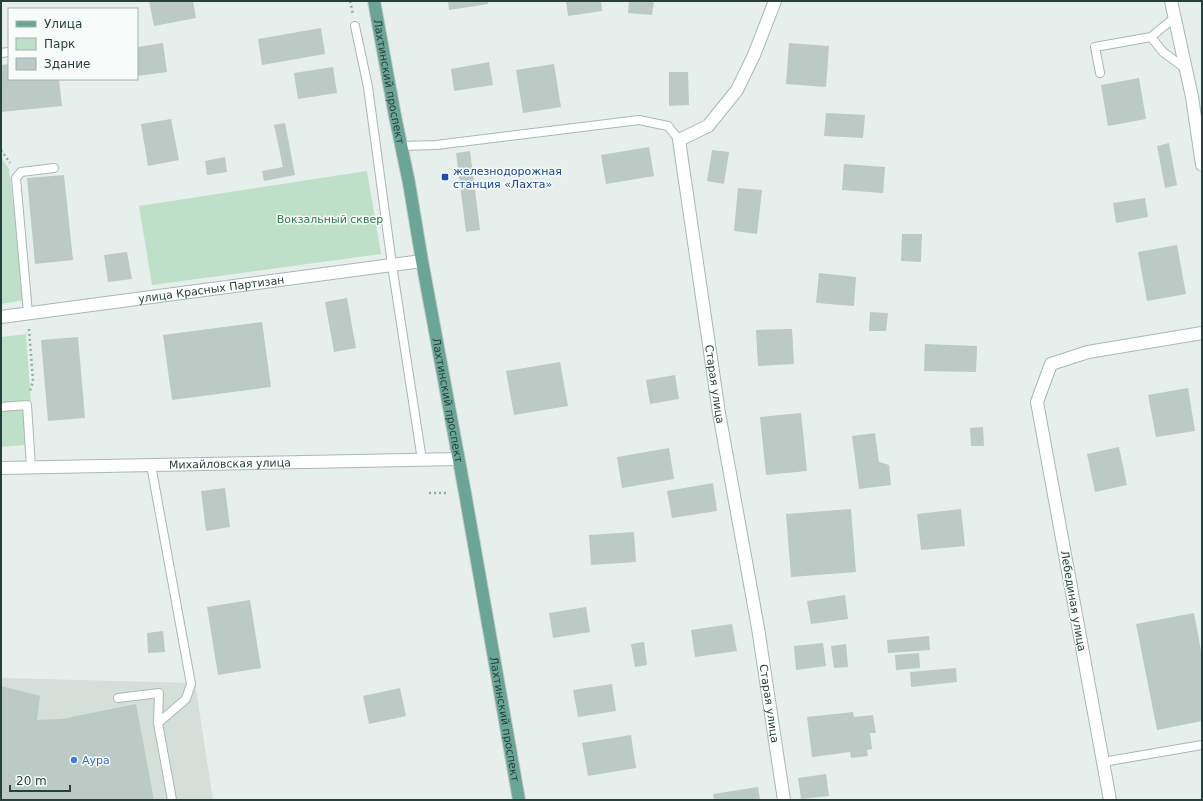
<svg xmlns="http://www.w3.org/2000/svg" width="1203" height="801" font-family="'DejaVu Sans',sans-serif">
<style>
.built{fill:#d4dfda}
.green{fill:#bfe0c8}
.building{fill:#bbcac4}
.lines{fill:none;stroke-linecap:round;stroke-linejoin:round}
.lane-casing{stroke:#a8b8b2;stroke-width:10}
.street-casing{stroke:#a8b8b2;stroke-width:14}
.primary-casing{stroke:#c2cac8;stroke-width:14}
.path{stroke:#86b3a5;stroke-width:2.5;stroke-dasharray:2 3;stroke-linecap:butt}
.lane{stroke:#fff;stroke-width:8}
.street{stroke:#fff;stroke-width:12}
.primary{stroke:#6aa596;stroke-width:12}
.transit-dot{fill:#1a4fb4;stroke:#f7fbf9;stroke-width:1.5}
.shop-dot{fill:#3f7fe0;stroke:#f7fbf9;stroke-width:1.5}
.labels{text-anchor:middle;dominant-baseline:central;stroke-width:3;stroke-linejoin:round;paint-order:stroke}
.street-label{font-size:11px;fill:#24423a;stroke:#f7fbf9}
.transit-label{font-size:11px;fill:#164399;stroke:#f7fbf9;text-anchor:start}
.park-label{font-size:11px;fill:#2d7a4b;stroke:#f7fbf9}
.shop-label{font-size:11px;fill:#366cbe;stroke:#f7fbf9;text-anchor:start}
</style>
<rect width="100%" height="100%" fill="#e6efeb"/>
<path class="built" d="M1,678L195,683L213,800H1Z"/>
<path class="green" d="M1,157L9,169L25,300L1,304Z
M367,171L381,254L152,285L139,206Z
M26,334L34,444L1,447V337Z"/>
<path class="building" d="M149,1H193L196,18L154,26Z
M448,1H488V4L449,10Z
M566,1H601L602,11L568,16Z
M629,1H654L652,15L628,13Z
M321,28L325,54L262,65L258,39Z
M163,43L167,72L137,76V47Z
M789,43L829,46L826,87L786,84Z
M489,62L493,85L454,91L451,69Z
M9,64V79H59L62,106L1,112V65Z
M554,64L561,107L523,113L516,70Z
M333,67L337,93L298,99L294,73Z
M669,72H688L689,105L669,106Z
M1139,78L1146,119L1108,126L1101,85Z
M826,113L865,115L863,138L824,136Z
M171,119L179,160L148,166L141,124Z
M285,123L295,175L264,181L262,171L283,167L274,125Z
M1169,143L1177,185L1165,188L1157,146Z
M649,147L654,176L606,184L601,155Z
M712,150L729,152L724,184L707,181Z
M470,151L480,230L466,232L456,153Z
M225,157L227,172L207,175L205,161Z
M844,164L885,167L883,193L842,190Z
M64,175L73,260L35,264L27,178Z
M738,188L762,190L757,234L734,231Z
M1145,198L1148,217L1116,223L1113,203Z
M902,234H922L921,262L901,261Z
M1177,245L1186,294L1147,301L1138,252Z
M127,252L132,279L108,282L104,255Z
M819,273L856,277L854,306L816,303Z
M347,298L356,348L334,352L325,302Z
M870,312L888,313L886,331H869Z
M262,322L271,387L172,400L163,335Z
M792,329L794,364L758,366L756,330Z
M78,337L85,418L48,421L41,340Z
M925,344L977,346L976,372L924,371Z
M560,362L568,406L514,415L506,371Z
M675,375L679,399L650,404L646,380Z
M1188,388L1195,431L1156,437L1148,395Z
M801,413L807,471L766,475L760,417Z
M983,427L984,446H971L970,428Z
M875,433L879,462L889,465L891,485L859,489L852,436Z
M1119,447L1127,485L1095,492L1087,454Z
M669,448L674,479L622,488L617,457Z
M713,483L717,511L672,518L667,491Z
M225,488L230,527L206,531L201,491Z
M851,509L856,572L791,577L786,514Z
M961,509L965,546L921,550L917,514Z
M634,532L636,562L591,565L589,535Z
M845,595L848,619L811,624L807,601Z
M250,600L261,668L218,675L207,607Z
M586,607L590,632L553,638L549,613Z
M1194,613L1202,656V721L1157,730L1136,624Z
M732,624L737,651L695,657L691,630Z
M163,631L165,652L148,653L147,633Z
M929,636L930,650L888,653L887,640Z
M644,642L647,665L635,667L631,644Z
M823,643L826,666L796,670L794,646Z
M846,644L848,667L834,668L831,646Z
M919,653L920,668L896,670L895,655Z
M956,668L957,682L911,687L910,672Z
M612,684L616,711L578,717L573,690Z
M1,686L40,696L37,720L62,719L136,704L154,800H1Z
M400,688L406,716L369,724L363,696Z
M853,712L854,717L873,715L876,733H870L872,749L867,750L868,756L851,758L850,752L812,757L807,717Z
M631,735L636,768L588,776L582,743Z
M826,774L829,796L801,799L798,778Z
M758,787L760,800H714L713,794Z"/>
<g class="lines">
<defs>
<path id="lane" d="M355,26L368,87L392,265L422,460
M1151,37L1174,18
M1,53L9,52
M1100,73L1095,47L1151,37L1163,52L1186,69
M401,146L436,145L639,120L668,126L679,140
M28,313L16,178L21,172L54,168
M1,407L27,405L31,467
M151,465L191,684L186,699L158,723
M118,698L159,693L158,723L172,800
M1103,762L1202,745"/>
<g id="street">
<path id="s1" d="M775,1L754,55L737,90L708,126L679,140L719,413L758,628L784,800"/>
<path d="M1171,1L1192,97L1202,165"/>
<path id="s2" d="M1,317L422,261"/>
<path id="s3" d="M1,468L458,459"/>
<path d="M1110,800L1037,402L1051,364L1088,352L1202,333"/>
</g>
<g id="primary">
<path id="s4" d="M374,1L395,116L409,183L422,261L465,493L519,800"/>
</g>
</defs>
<use href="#lane" class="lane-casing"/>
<use href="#street" class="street-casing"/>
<use href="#primary" class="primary-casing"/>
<path class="path" d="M350,1L353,14
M1,150L10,163
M29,329L33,381L30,391
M429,493H448"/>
<use href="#lane" class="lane"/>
<use href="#street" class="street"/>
<use href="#primary" class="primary"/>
</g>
<rect class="transit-dot" x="441" y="173" width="8" height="8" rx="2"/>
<circle class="shop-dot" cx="74" cy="760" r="4"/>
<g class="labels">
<g class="street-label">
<text stroke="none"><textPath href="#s4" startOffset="82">Лахтинский проспект</textPath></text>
<text stroke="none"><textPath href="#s2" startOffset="212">улица Красных Партизан</textPath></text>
<text stroke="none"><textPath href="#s1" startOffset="422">Старая улица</textPath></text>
<text stroke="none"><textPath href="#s4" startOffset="406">Лахтинский проспект</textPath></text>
<text stroke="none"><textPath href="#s3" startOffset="229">Михайловская улица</textPath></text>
<text transform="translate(1073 601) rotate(80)">Лебединая улица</text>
<text stroke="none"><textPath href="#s1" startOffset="746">Старая улица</textPath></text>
<text stroke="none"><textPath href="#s4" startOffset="730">Лахтинский проспект</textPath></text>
</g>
<g class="transit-label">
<text x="453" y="171">железнодорожная<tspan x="453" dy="13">станция «Лахта»</tspan></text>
</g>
<g class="park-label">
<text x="330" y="219">Вокзальный сквер</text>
</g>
<g class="shop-label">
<text x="82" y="760">Аура</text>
</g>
</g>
<rect width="1203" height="801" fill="none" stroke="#24423a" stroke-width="4"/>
<rect x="8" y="8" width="130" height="72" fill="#f7fbf9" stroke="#a3b1ad"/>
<rect x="16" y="21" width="20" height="6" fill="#6aa596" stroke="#a3b1ad"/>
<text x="44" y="28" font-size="12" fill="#24423a">Улица</text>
<rect x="16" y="38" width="20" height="12" fill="#bfe0c8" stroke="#a3b1ad"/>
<text x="44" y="48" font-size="12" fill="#24423a">Парк</text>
<rect x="16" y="58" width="20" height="12" fill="#bbcac4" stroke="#a3b1ad"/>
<text x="44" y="68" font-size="12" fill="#24423a">Здание</text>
<path d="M10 785v6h60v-6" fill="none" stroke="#24423a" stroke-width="2"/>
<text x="16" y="785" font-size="12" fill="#24423a" stroke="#f7fbf9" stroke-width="3" paint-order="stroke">20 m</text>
</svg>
